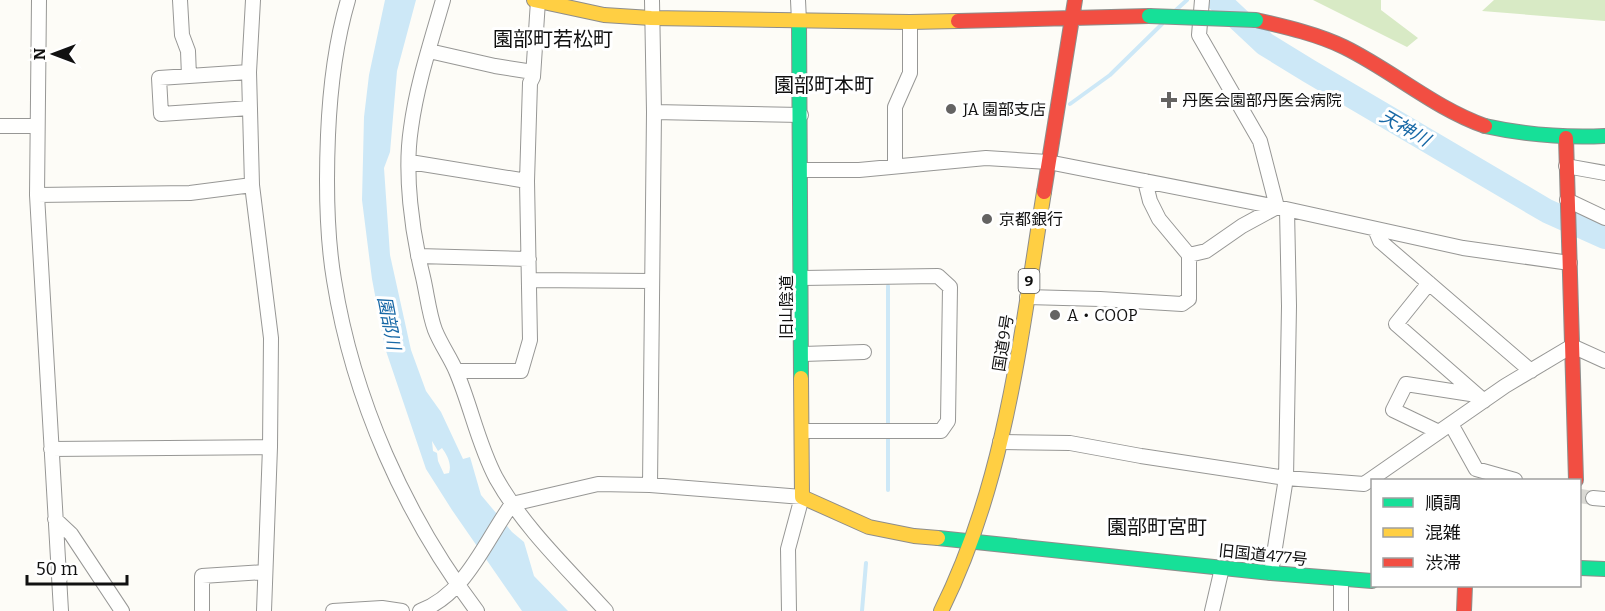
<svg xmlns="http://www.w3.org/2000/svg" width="1605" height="611" font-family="Bitter,'Noto Sans JP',serif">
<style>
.forest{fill:#d8eac5}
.water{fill:#cde8f7;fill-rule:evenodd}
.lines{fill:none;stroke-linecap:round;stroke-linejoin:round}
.stream{stroke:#cde8f7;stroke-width:4}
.river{stroke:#cde8f7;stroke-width:24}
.street-tunnel{stroke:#dad9d4;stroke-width:14;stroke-dasharray:14 7;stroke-linecap:butt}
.street-casing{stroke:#979795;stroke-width:16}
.fast-casing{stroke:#8e8d8b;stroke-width:16}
.slow-casing{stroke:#8e8d8b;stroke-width:16}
.jam-casing{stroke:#8e8d8b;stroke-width:16}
.street{stroke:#fffffe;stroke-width:14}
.fast{stroke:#16e098;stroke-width:14}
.slow{stroke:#ffcf43;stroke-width:14}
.jam{stroke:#f24e42;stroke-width:14}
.fast-bridge-casing{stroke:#8e8d8b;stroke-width:16;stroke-linecap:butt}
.fast-bridge{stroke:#16e098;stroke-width:14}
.poi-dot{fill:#646362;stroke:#fff;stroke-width:2}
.labels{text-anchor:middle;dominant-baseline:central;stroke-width:6;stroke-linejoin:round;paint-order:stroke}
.shield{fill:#fff;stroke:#585858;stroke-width:1.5}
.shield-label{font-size:15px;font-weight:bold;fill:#111}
.poi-label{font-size:16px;fill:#111;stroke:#fff;text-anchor:start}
.street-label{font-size:16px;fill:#111;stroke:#fff}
.water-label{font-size:18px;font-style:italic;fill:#1768a6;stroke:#fff}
.quarter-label{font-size:20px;fill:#111;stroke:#fff}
</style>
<rect width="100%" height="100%" fill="#fdfcf7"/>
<path class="forest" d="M1313,0H1381V10L1418,38L1407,47Z
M1494,0H1605V21L1482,11Z"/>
<path class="water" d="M385,0H416L397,71L390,152L384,168L390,255L411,350L426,391L441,412L463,459L470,457L481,495L512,532L524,542L534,576L568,611H522L452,510L426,469L385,348L372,279L362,200L364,117L369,75ZM432,441L438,451L442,448C447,455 452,464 449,473L444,474L438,461L437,453L433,451Z"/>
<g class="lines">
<path class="stream" d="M1176,10L1187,0
M1070,104L1110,75L1162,24
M888,286V427
M888,434V490
M862,611L866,563"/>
<path class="river" d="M1218,0L1265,44L1309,71L1547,211L1605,237"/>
<path class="street-tunnel" d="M1580,496L1593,498"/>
<defs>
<path id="street" d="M39,0L37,195L61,611
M180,0L182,35L188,51L189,76
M253,0L249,72L252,185L271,338L270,447L264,611
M348,0C335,44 330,88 328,135C326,183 326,232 334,280C353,399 405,516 477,611
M443,0C431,42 417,84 411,128C404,174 412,232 423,277C427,294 429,314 435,330C441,345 450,357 456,371C471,406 478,444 496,478C524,528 568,569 606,611
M798,0L799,21
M429,51L495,66L533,72
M249,72L159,78L161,114L250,108
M654,112L801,115
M0,126H37
M410,162L527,181
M895,166V107L910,73V22
M1566,166L1605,173
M802,170H859L986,158L1048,162L1277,207L1463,248L1570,263
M37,195L190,193L252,185
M1567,200L1605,218
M1375,229L1380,241L1531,371
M1189,255L1206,251L1242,226L1277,207L1260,141L1199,35L1202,0
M418,256L529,259
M802,278L938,276L950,287L948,421L941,431H802
M529,280L652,281
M1429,283L1396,324L1484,401
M1027,297L1100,299L1182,304L1189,299V255L1159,219L1150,201L1145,181
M803,354L864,352
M456,371H521L530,340L527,181L530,83L533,77L538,1
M1451,424L1476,469L1515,480
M1439,432L1393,410L1406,384L1477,395
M1000,442L1070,443L1141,456L1286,478L1364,484L1505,386L1572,346L1605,361
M51,449L270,447
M650,485L654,112L652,0
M1593,498L1605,499
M55,519L71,534L122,611
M1271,573L1286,478L1289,306L1287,210
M202,611V576L265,572
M333,611L382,608L402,611
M420,611C466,594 485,541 512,504L598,484L650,485L802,497L788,549L789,611
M1212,611L1222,568
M1341,611V579"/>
<path id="fast" d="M799,21L801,378
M1485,126C1526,135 1563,138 1605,136
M938,538L1271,573L1372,581
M1580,568L1605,569"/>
<path id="slow" d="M534,0L604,15L651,18L910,22L958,21
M801,378L802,497L869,527L914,536L938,538
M941,611C1006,481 1021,334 1044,192"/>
<path id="jam" d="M1256,20C1286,27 1317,34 1344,47C1393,71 1434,108 1485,126
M958,21L1149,16
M1566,138L1576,480
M1044,192L1075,0
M1464,611L1465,586"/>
</defs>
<use href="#street" class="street-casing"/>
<use href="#fast" class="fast-casing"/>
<use href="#slow" class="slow-casing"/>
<use href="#jam" class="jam-casing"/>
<use href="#street" class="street"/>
<use href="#fast" class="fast"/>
<use href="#slow" class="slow"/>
<use href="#jam" class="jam"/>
<defs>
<path id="fast-bridge" d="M1149,16L1256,20"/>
</defs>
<use href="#fast-bridge" class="fast-bridge-casing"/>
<use href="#fast-bridge" class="fast-bridge"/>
</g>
<g class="poi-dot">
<path d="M1166 91h6v6h6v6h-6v6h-6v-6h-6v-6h6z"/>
<circle cx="951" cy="109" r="6"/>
<circle cx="987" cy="219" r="6"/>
<circle cx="1055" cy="315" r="6"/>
</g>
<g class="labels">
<rect class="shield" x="1018.5" y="269" width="21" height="24" rx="4.5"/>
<g class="shield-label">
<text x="1029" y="281">9</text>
</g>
<g class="poi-label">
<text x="1182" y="100">丹医会園部丹医会病院</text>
<text x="963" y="109">JA 園部支店</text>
<text x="999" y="219">京都銀行</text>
<text x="1067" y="315">A・COOP</text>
</g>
<g class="street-label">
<text transform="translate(786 307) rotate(-90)">旧山陰道</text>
<text transform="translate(1003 343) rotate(-81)">国道9号</text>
<text transform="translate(1263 555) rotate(6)">旧国道477号</text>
</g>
<g class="water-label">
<text transform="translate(1405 128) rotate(30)">天神川</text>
<text transform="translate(389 323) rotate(79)">園部川</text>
</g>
<g class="quarter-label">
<text x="553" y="39">園部町若松町</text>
<text x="824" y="85">園部町本町</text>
<text x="1157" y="527">園部町宮町</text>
</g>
</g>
<rect x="1371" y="479" width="210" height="108" fill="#ffffff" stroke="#a0a0a0" stroke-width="1.5"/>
<rect x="1383" y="498" width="30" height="9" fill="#16e098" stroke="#a0a0a0" stroke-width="1.5"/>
<text x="1425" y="509" font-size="18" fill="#111111">順調</text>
<rect x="1383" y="528" width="30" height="9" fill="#ffcf43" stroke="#a0a0a0" stroke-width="1.5"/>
<text x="1425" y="539" font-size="18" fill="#111111">混雑</text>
<rect x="1383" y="558" width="30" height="9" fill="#f24e42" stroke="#a0a0a0" stroke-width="1.5"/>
<text x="1425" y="569" font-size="18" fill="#111111">渋滞</text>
<g transform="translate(54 54) rotate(270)" stroke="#ffffff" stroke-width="4.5" paint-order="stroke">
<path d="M0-4.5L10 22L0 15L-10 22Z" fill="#111111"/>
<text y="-9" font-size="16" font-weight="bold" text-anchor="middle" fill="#111111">N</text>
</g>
<path d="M27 575v9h100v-9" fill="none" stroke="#111111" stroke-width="3"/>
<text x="36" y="575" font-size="18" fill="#111111" stroke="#ffffff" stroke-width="4.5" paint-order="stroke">50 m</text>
</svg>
